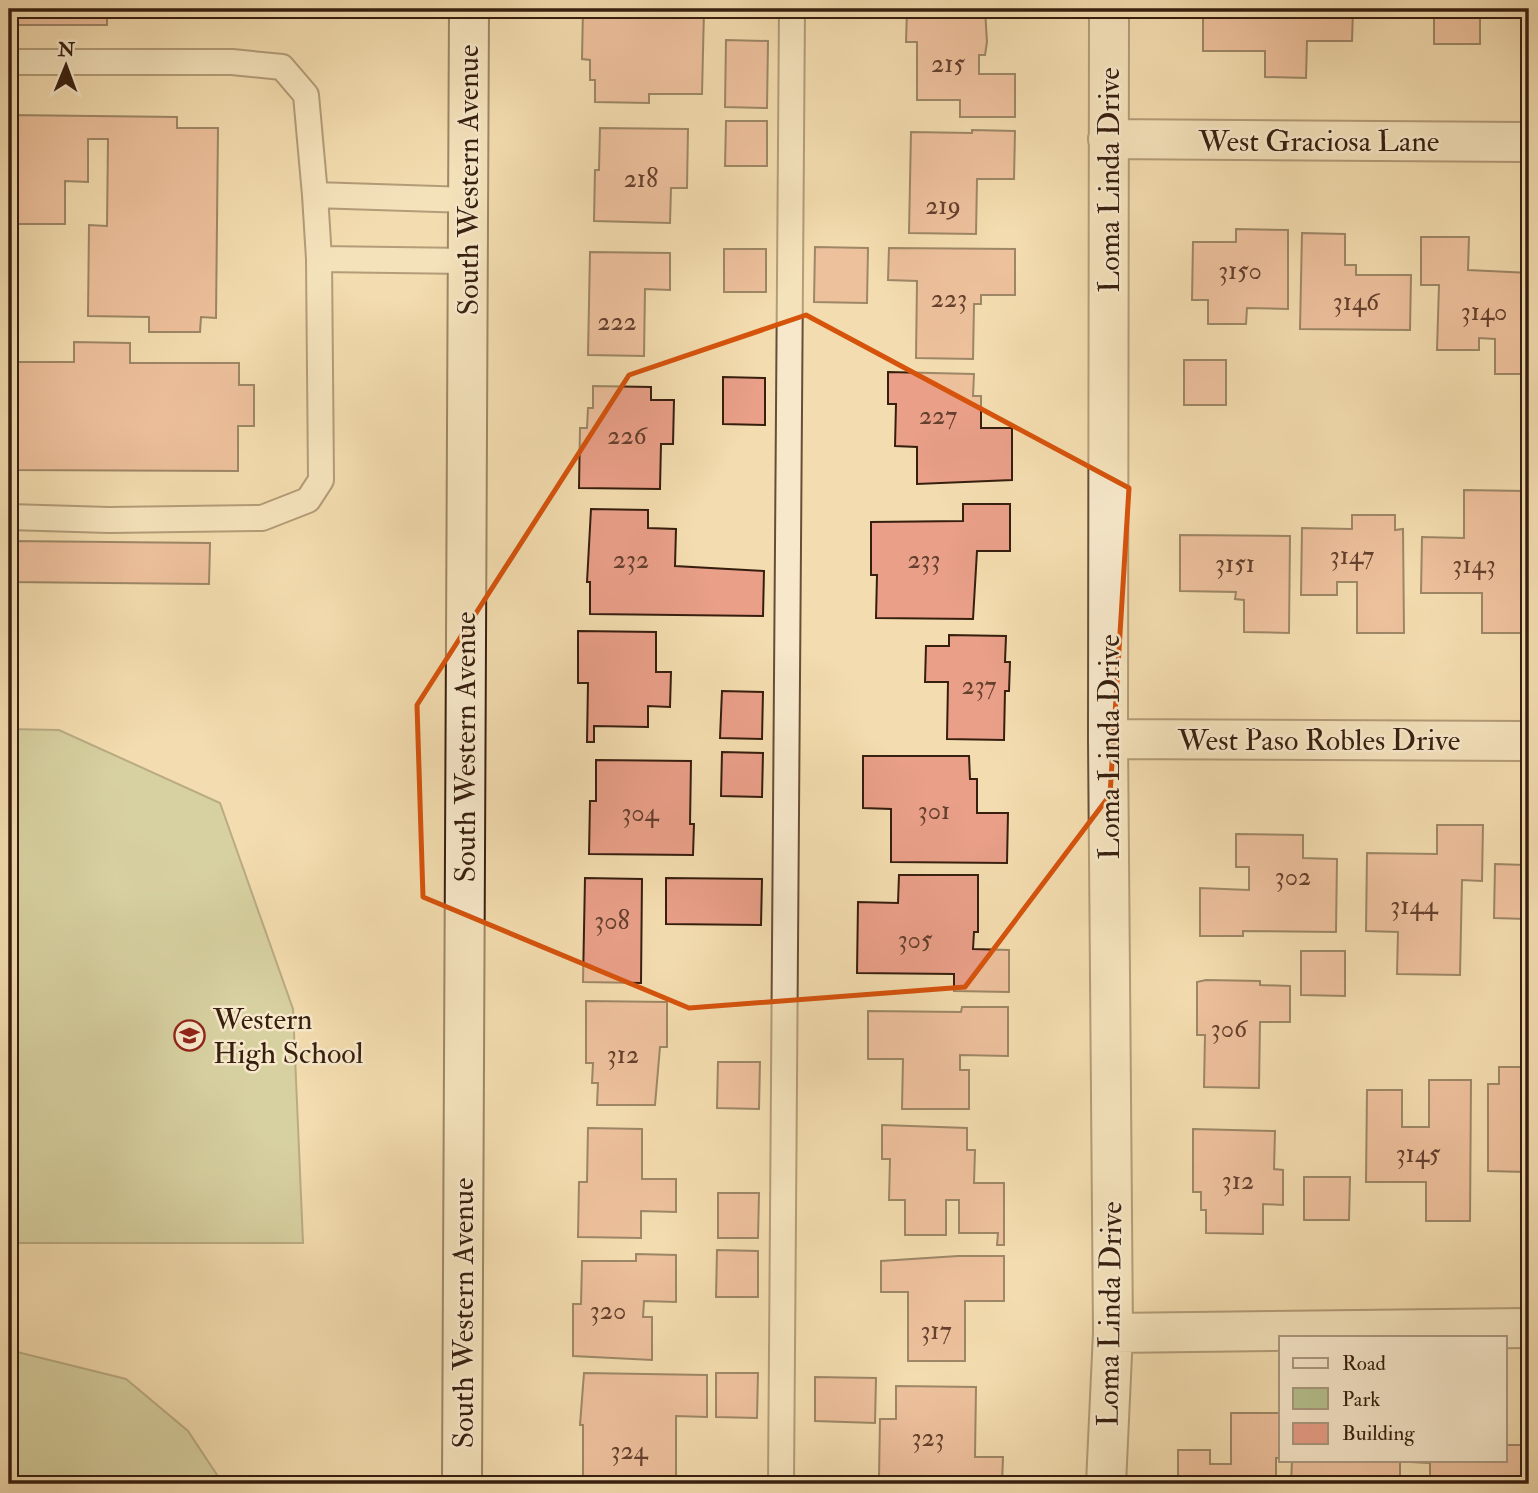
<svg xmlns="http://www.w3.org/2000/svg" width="1538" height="1493" font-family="'IM FELL Double Pica',serif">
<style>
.green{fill:#b5c28f;stroke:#76704f;stroke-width:2}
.building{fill:#e99f88;stroke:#371f0f;stroke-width:2}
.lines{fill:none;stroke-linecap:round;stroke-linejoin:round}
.lane-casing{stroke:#664e37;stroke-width:28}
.street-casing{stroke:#664e37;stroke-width:42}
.secondary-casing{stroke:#371f0f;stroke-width:42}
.lane{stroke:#f7e8cb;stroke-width:24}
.street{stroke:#f7e8cb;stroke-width:38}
.secondary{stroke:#f7e8cb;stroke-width:38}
.marked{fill:none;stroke:#d6530c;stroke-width:5;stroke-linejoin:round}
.labels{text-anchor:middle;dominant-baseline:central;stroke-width:5;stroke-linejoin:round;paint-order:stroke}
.number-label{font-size:26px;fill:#643f2d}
.street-label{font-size:30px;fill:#371f0f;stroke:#f7e8cb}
.poi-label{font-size:30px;fill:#371f0f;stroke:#f7e8cb;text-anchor:start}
</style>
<rect width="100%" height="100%" fill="#f3dcaf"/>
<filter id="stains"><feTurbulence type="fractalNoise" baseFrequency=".00286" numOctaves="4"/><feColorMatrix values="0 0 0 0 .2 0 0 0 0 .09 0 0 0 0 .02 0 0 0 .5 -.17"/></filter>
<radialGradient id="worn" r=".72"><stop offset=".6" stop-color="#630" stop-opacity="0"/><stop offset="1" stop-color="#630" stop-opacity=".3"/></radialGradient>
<path class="green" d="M9,729L59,730L220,803L293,1009L303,1243H9Z
M17,1352L126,1379L188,1431L223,1484H9V1353Z"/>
<path class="building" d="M9,9H107V25H9Z
M583,9L704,10L702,94H649V103L595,102V80H590V60L582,59Z
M907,9H985L987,42L985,55H979V74H1015V117H960V100H917V42H906Z
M1203,9H1353L1352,41H1307L1306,78L1265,77V51H1203Z
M1434,9H1480V44H1434Z
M726,40L768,41L767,108L725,107Z
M9,115L177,117V128H218L216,318L201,317L200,332H149V317L88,316L89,225L107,226L108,139H88V182L65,181V224H9Z
M726,121H767V166H725Z
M600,128L688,129L687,188H671L670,223L594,221L595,170H599Z
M972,130L1015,131L1014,179H977L976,234L909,233L911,132L972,133Z
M1236,229L1288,230V309L1247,308L1246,324H1208V300H1192L1193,242H1236Z
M1302,233L1345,234V265H1356V275H1411L1410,330L1300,329Z
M1421,237H1469L1468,270L1529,273V374H1495V339L1479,338V350H1437L1439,285H1421Z
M815,247L868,248L867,303L814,302Z
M889,248L1015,249V295H981V304H974L973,359L916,358L917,281L888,280Z
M724,249H766V292H724Z
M590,252L670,253V290L645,289L644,356L588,355Z
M74,342L130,343V363H239V385H254V426H238V471L9,470V362H74Z
M1184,360H1226V405H1184Z
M888,372L974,374L973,396H981V428H1012V480L917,484V447L895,446L896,404H888Z
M723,377L765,378V425L723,424Z
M593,386L651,387V400H674L673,444H661L660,489L579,488L580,428H587L588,408H593Z
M1464,490L1527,491V633H1482V593H1421L1422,537L1464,538Z
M963,504H1010V551H977L973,619L876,618L877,575H871V522L963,521Z
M591,509L648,510V528L676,529L675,566L764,571L763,616L590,614V582H587Z
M1352,515H1395V530L1403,529L1404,633H1357V582H1337V595H1301L1302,528L1352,529Z
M1180,535L1290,536L1289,633L1244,632V600L1235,599L1236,592L1180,591Z
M9,541L210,543L209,584L9,582Z
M578,631L656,632V672H671L670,707L648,706V727L594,726V742H587L588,683H578Z
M949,635L1006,636L1005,662H1010L1009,691H1005L1004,740L947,739L948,682H925L926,646H949Z
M722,691L763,692L762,739L720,738Z
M722,752L763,753L762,797L721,796Z
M863,756H969L970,779H977V813H1008L1007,863L891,862V809L863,808Z
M596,760L691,761L690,824H694L693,855L589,854L590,801H596Z
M1437,825H1483L1482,881L1462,880L1460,975L1397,974L1398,932L1366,931L1367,853L1437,854Z
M1236,834L1303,835V858L1337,859L1336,932L1243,931V936H1200V888L1249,890V867H1236Z
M1495,864L1529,865V919L1494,918Z
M899,875H978V932H974L973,949L1009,950V992L954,991V974L857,973L858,902L898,903Z
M585,878L642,879L641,983L583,982Z
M666,878L762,879L761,925L666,924Z
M1301,951H1345V996L1301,995Z
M1206,980L1260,981V985L1290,986V1022H1260L1259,1088L1204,1087L1205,1035H1197V982Z
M586,1001L667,1002V1047H660L655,1105H597L598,1083H592L593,1063H586Z
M962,1007H1008V1056L960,1055V1070H969V1109H902L903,1059H868V1011L961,1012Z
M718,1062H760L759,1109L717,1108Z
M1499,1067H1529V1172L1488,1171V1084H1499Z
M1429,1080H1471L1470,1221H1426V1182H1366L1367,1090H1402V1127H1429Z
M882,1125L967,1128V1150H975L974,1183H1004V1245H997L998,1233H959V1200H946V1235H905V1200H889L890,1159H882Z
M588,1128L642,1129V1179H676V1212L641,1211V1238L578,1237L579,1182H587Z
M1193,1129L1275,1131L1274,1169L1283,1170V1205L1263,1204V1234L1206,1233V1210H1201V1192H1193Z
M1304,1177H1350L1349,1220H1304Z
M718,1193H759L758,1238H718Z
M717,1250L758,1251V1297H716Z
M636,1254L676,1255V1302L644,1301L643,1317H652V1360L573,1356V1304H581L582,1261H636Z
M958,1256H1004V1301H965V1361H908V1292H881V1261Z
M584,1373L707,1375V1417L676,1416V1478L583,1477V1425H580Z
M716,1373H758L757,1418L716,1417Z
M815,1377L876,1378L875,1423L815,1421Z
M896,1386L976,1387L975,1457H1003L1002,1484H926V1479H879L880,1419H896Z
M1231,1413H1281V1458H1276V1484H1178V1450H1210V1464H1231Z
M1505,1445H1529L1528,1484H1430V1463L1411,1462V1460H1505Z
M1292,1460H1400V1484H1291Z"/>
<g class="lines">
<defs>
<path id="lane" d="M9,62H232L282,67L306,95L315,195L468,200
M315,195L319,259
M9,517L109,520L262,518L308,500L321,480L319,259L468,261
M781,1484L792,9"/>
<path id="street" d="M1108,139L1529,142
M1108,739L1529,741
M1113,1333L1529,1328
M1106,1484L1113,1333L1108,739L1109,9"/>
<path id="secondary" d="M462,1484L469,9"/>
</defs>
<use href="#lane" class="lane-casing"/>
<use href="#street" class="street-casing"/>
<use href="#secondary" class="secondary-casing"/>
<use href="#lane" class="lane"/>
<use href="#street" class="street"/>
<use href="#secondary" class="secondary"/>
</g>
<path d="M0 0H1538V1493H0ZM806,315L1129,488L1110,795L965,987L689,1008L423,897L417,705L629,375Z" fill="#f3dcaf" fill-opacity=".55" fill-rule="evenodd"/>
<path class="marked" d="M806,315L1129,488L1110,795L965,987L689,1008L423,897L417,705L629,375Z"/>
<defs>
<symbol id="school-ring" viewBox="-11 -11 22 22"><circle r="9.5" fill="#f7e8cb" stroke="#8f2418" stroke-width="1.5"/><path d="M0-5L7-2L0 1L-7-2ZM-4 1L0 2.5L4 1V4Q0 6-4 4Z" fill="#8f2418"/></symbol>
</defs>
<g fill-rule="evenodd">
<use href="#school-ring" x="172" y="1018" width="35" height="35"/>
</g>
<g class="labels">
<g class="number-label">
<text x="948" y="64">215</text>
<text x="641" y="179">218</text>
<text x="943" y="206">219</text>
<text x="1240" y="271">3150</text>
<text x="949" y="299">223</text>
<text x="1356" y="302">3146</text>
<text x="1484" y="312">3140</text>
<text x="617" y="322">222</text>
<text x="938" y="416">227</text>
<text x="627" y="436">226</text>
<text x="1352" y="556">3147</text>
<text x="631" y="560">232</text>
<text x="924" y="560">233</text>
<text x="1235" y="564">3151</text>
<text x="1474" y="565">3143</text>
<text x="979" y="686">237</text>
<text x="934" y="811">301</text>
<text x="640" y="813">304</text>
<text x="1293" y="877">302</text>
<text x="1414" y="906">3144</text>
<text x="612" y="921">308</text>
<text x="915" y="940">305</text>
<text x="1229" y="1029">306</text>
<text x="623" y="1055">312</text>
<text x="1418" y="1154">3145</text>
<text x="1238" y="1181">312</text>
<text x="608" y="1311">320</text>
<text x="936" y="1331">317</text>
<text x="928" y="1438">323</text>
<text x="629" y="1451">324</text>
</g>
<g class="street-label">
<text x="1319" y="141">West Graciosa Lane</text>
<text transform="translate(468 180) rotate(-90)">South Western Avenue</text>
<text transform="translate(1109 180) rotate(-90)">Loma Linda Drive</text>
<text x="1319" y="740">West Paso Robles Drive</text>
<text transform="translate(465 747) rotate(-90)">South Western Avenue</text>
<text transform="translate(1109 747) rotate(-90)">Loma Linda Drive</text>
<text transform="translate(463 1313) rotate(-90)">South Western Avenue</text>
<text transform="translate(1110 1314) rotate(-89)">Loma Linda Drive</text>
</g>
<g class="poi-label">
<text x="213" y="1019">Western<tspan x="213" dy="34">High School</tspan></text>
</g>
</g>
<rect width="1538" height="1493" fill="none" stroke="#f3dcaf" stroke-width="35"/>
<rect x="10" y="10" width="1517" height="1472" fill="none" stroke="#371f0f" stroke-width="3.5"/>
<rect x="18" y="18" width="1503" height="1458" fill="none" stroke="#371f0f" stroke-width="2"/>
<rect x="1279" y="1336" width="228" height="126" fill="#f7e8cb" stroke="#aa9880" stroke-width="2"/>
<rect x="1293" y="1358" width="35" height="10" fill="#f7e8cb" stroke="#aa9880" stroke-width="2"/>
<text x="1342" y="1370" font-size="21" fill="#371f0f">Road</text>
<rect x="1293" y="1388" width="35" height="21" fill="#b5c28f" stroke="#aa9880" stroke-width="2"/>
<text x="1342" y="1406" font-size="21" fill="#371f0f">Park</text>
<rect x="1293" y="1423" width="35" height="21" fill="#e99f88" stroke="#aa9880" stroke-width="2"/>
<text x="1342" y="1440" font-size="21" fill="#371f0f">Building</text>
<g transform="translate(66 66) rotate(1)" stroke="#f7e8cb" stroke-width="5" paint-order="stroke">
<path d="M0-5L12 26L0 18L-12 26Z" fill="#371f0f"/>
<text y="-10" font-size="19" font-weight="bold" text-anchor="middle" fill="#371f0f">N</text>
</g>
<rect width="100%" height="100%" filter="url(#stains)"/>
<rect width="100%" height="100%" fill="url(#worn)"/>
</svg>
